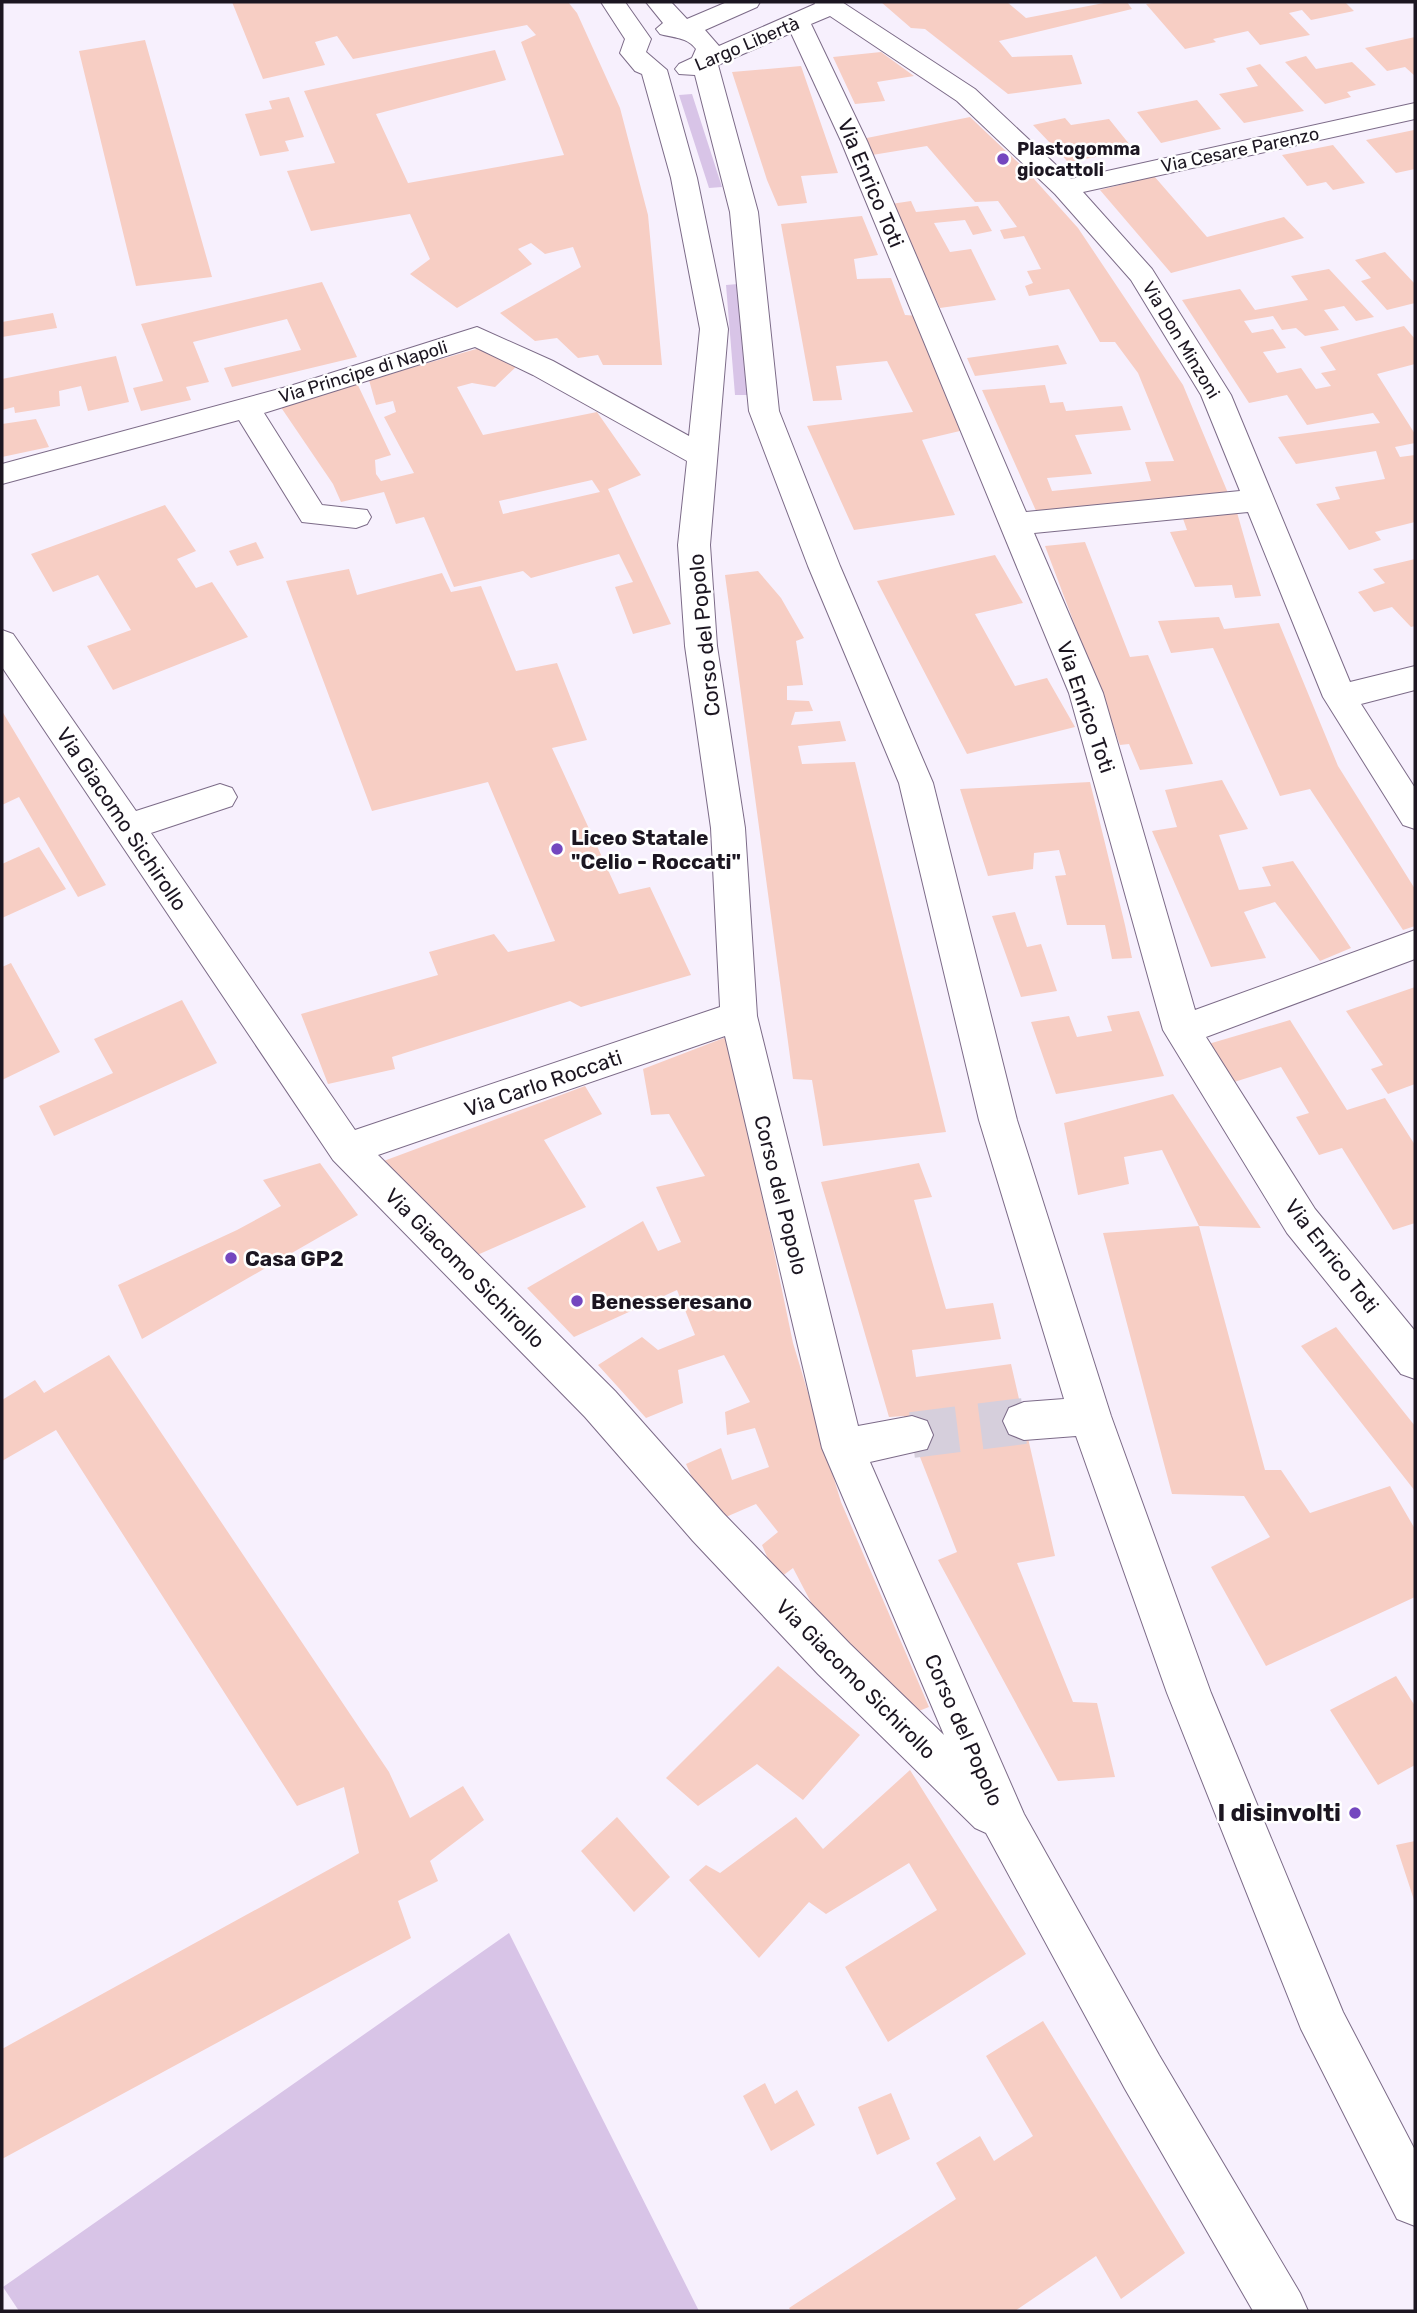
<svg xmlns="http://www.w3.org/2000/svg" width="1417" height="2313" font-family="Rubik,sans-serif">
<style>
.green{fill:#d8c4e7}
.building{fill:#f7cec4;fill-rule:evenodd}
.lines{fill:none;stroke-linecap:round;stroke-linejoin:round}
.minor-tunnel{stroke:#d6cfdc;stroke-width:46;stroke-dasharray:46 23;stroke-linecap:butt}
.minor-casing{stroke:#7c6b88;stroke-width:2}
.minor{fill:#fff;fill-rule:evenodd}
.poi-dot{fill:#7447bf;stroke:#fff;stroke-width:2.5}
.labels{text-anchor:middle;dominant-baseline:central;stroke-width:5;stroke-linejoin:round;paint-order:stroke}
.far-street-label{font-size:18px;fill:#1c1621;stroke:#fff}
.far-poi-label{font-size:18px;font-weight:bold;fill:#1c1621;stroke:#fff;text-anchor:start}
.street-label{font-size:21px;fill:#1c1621;stroke:#fff}
.poi-label{font-size:21px;font-weight:bold;fill:#1c1621;stroke:#fff;text-anchor:start}
.near-poi-label{font-size:24px;font-weight:bold;fill:#1c1621;stroke:#fff;text-anchor:end}
</style>
<rect width="100%" height="100%" fill="#f7f0fd"/>
<path class="green" d="M692,94L722,187L709,188L679,95Z
M738,284L748,395H735L726,285Z
M509,1933L699,2311H19L3,2287Z"/>
<path class="building" d="M232,2H568L577,13L620,108L648,215L662,365H603L598,355L578,358L557,338L535,341L500,313L581,267L573,247L545,254L531,243L518,249L532,264L457,308L410,274L430,259L410,214L311,231L287,171L335,163L304,91L495,50L506,80L376,114L408,183L564,155L521,42L536,35L527,25L353,59L337,36L315,42L325,65L263,79Z
M881,2H1007L1026,18L1109,2H1127L1132,9L999,41L1012,57L1072,55L1082,84L1008,94L925,29L911,28Z
M1157,2H1345L1354,11L1311,20L1302,10L1289,13L1310,35L1260,45L1248,31L1213,39L1216,42L1185,49L1146,4Z
M1415,37V76L1405,67L1387,71L1365,48Z
M145,40L212,277L136,286L79,51Z
M881,52L914,76L877,82L885,101L855,104L833,57Z
M1306,56L1316,69L1352,62L1376,85L1347,92L1351,97L1325,104L1285,62Z
M1260,64L1304,111L1244,123L1219,94L1258,86L1246,68Z
M801,66L838,173L801,176L807,203L778,206L767,180L732,72Z
M289,97L304,137L285,141L289,151L260,156L245,114L272,109L269,101Z
M1197,100L1221,129L1161,143L1137,112Z
M970,117L1026,170L1078,228L1183,385L1228,493L1037,513L982,390L1045,385L1050,403L1063,402L1066,411L1122,406L1131,430L1075,435L1092,474L1047,478L1052,491L1151,481L1145,462L1174,461L1138,373L1115,342H1100L1069,289L1029,296L1025,286L1033,283L1027,271L1041,269L1024,236L1004,239L1000,230L1017,227L998,201L975,202L927,146L866,156L857,140Z
M1065,118L1071,125L1109,119L1134,150L1068,162L1033,125Z
M1414,130L1415,169L1396,173L1366,140Z
M1333,145L1365,183L1333,190L1326,182L1307,186L1282,155Z
M1154,176L1207,237L1284,217L1304,238L1171,273L1100,190Z
M911,201L916,212L978,206L992,231L973,235L965,220L934,223L950,252L971,249L996,300L940,308L891,204Z
M862,216L878,255L854,259L857,279L891,278L905,315L920,316L964,430L922,440L955,515L854,530L807,426L913,412L887,361L836,366L842,400L813,401L781,224Z
M1385,252L1415,284V303L1387,310L1361,281L1371,278L1355,260Z
M1329,269L1374,317L1356,321L1344,306L1324,310L1339,330L1305,336L1296,328L1282,330L1273,316L1244,321L1252,333L1273,329L1286,348L1263,352L1277,373L1301,368L1316,389L1331,386L1321,373L1336,370L1320,347L1404,326L1415,339V364L1377,374L1415,434V443L1395,447L1400,457L1415,455V522L1375,532L1381,540L1349,550L1316,504L1340,499L1335,487L1385,479L1376,451L1296,464L1278,437L1380,423L1373,413L1307,425L1287,395L1249,403L1182,300L1240,289L1255,310L1308,300L1291,276Z
M322,282L357,357L232,387L224,368L301,350L287,319L193,342L209,382L186,387L191,400L141,411L133,388L163,381L141,324Z
M53,313L57,328L2,337V322Z
M1058,345L1067,364L975,376L967,358Z
M483,347L520,363L495,387L472,383L457,387L483,435L597,412L641,475L608,489L671,624L633,634L615,587L633,582L619,554L531,578L523,571L454,587L424,517L396,524L384,492L341,502L333,484L276,400L355,379L391,455L375,460L376,474L381,481L414,473L384,417L396,412L393,401L376,405L369,380ZM592,480L600,492L503,514L499,501Z
M116,356L129,402L88,411L81,386L59,391L60,406L15,413L14,407L2,410V379Z
M36,419L49,447L2,457V424Z
M165,505L196,551L177,559L196,588L212,582L248,637L113,690L87,646L131,630L98,575L53,592L31,554Z
M1236,509L1261,596L1235,598L1232,585L1195,587L1170,532L1187,530L1181,513Z
M256,542L264,558L237,566L229,551Z
M1085,542L1130,657L1148,655L1193,764L1140,770L1129,744L1120,745L1045,546Z
M995,555L1023,603L975,614L1015,686L1047,678L1075,727L967,754L877,581Z
M1415,559V626L1411,627L1392,607L1374,612L1358,592L1385,583L1373,569Z
M349,569L357,595L442,573L451,592L481,586L516,671L557,663L587,740L552,748L619,894L650,887L691,975L581,1007L570,1001L392,1057L395,1069L328,1084L301,1014L438,975L429,952L494,934L508,952L555,941L488,782L372,811L286,581Z
M758,571L781,598L804,638L796,641L803,685L787,686V700L809,701L813,711L795,712L791,725L840,721L846,741L798,746L802,764L855,762L946,1132L823,1146L812,1080L793,1079L725,575Z
M1219,617L1224,629L1279,623L1338,766L1415,889V926L1403,930L1310,789L1280,796L1213,648L1171,653L1158,621Z
M2,711L106,885L78,897L19,797L2,805Z
M1222,780L1248,829L1219,835L1239,890L1271,886L1262,867L1293,861L1351,948L1320,961L1275,902L1244,912L1266,958L1211,967L1152,831L1177,827L1165,790Z
M1090,782L1125,925L1132,958L1112,959L1105,925H1067L1055,876L1066,875L1059,850L1034,853L1033,869L988,876L960,789Z
M39,847L66,889L2,918V864Z
M1015,912L1027,947L1041,944L1057,991L1021,997L992,916Z
M11,963L60,1052L2,1080V967Z
M1415,987V1084L1388,1094L1371,1069L1383,1065L1346,1011Z
M182,1000L217,1063L54,1136L39,1106L113,1073L94,1039Z
M1139,1011L1164,1076L1056,1094L1031,1022L1069,1016L1077,1037L1112,1031L1107,1016Z
M1290,1020L1347,1110L1385,1098L1415,1145V1223L1393,1230L1342,1148L1319,1155L1296,1117L1309,1113L1281,1067L1228,1084L1205,1045Z
M729,1036L793,1343L841,1502L929,1707L906,1716L814,1608L793,1568L777,1580L762,1545L778,1532L756,1504L712,1523L686,1464L721,1448L732,1480L769,1467L755,1428L727,1435L725,1412L750,1402L724,1355L678,1370L683,1403L646,1418L598,1365L642,1337L658,1350L695,1335L677,1290L574,1337L527,1288L643,1221L658,1251L681,1242L656,1187L705,1176L669,1114L651,1115L643,1069Z
M585,1086L602,1114L544,1140L586,1207L475,1256L381,1162Z
M1173,1094L1261,1228L1199,1226L1162,1150L1124,1157L1129,1184L1078,1195L1064,1123Z
M320,1163L358,1215L142,1339L118,1285L237,1230L281,1206L263,1180Z
M919,1163L932,1197L914,1200L946,1309L993,1303L1001,1339L912,1350L916,1377L1011,1364L1055,1556L1017,1563L1073,1702L1097,1703L1115,1777L1058,1781L938,1560L957,1552L904,1416L889,1417L821,1182Z
M1199,1226L1265,1470H1281L1310,1513L1390,1486L1415,1529V1597L1266,1666L1211,1567L1270,1537L1244,1496L1172,1494L1103,1233Z
M1336,1327L1415,1426V1491L1301,1346Z
M109,1355L389,1772L410,1818L463,1786L484,1820L430,1861L438,1881L398,1901L411,1938L2,2159V2049L359,1853L344,1787L297,1806L56,1430L2,1461V1400L35,1380L44,1393Z
M778,1666L860,1735L803,1800L757,1764L698,1806L666,1778Z
M1396,1676L1415,1706V1765L1378,1785L1330,1710Z
M910,1770L1026,1954L888,2042L845,1967L937,1910L909,1863L826,1914L809,1902L759,1958L689,1880L706,1865L720,1873L796,1817L823,1849Z
M617,1817L670,1877L634,1912L581,1851Z
M1415,1841V1903L1396,1845Z
M1043,2021L1185,2253L1121,2299L1096,2256L1015,2311H791L789,2308L956,2199L936,2163L980,2136L994,2161L1033,2136L986,2056Z
M765,2083L775,2104L797,2090L815,2125L771,2151L743,2096Z
M891,2093L910,2139L877,2155L858,2107Z"/>
<g class="lines">
<path class="minor-tunnel" d="M912,1435L1024,1421"/>
<defs>
<path id="minor" d="M601,2H625L651,39L646,52L667,70L697,178L728,329L710,545L717,646L745,828L757,1016L858,1426L912,1416L927,1421L933,1435L927,1449L870,1462L1024,1814L1159,2055L1300,2293L1308,2311H1253L1125,2089L986,1833L975,1828L818,1674L693,1541L585,1417L333,1160L2,667V630L13,634L136,811L220,784L232,788L237,797L232,806L151,833L355,1130L720,1007L711,828L685,646L678,545L687,461L533,375L475,347L264,413L322,505L367,510L371,517L367,524L356,528L302,522L239,420L2,484V464L290,386L477,327L553,361L689,436L700,329L671,178L642,74L635,71L620,53L625,39ZM725,1036L822,1448L944,1735L850,1644L723,1513L615,1391L378,1155Z
M646,2H671L687,19L727,2H760L757,7L705,30L719,46L815,4L814,2H842L975,89L1071,179L1415,103V119L1083,192L1152,269L1231,395L1350,682L1415,666V690L1361,704L1415,788V829L1403,825L1323,697L1248,512L1034,533L1103,693L1195,1010L1415,930V959L1206,1037L1315,1209L1415,1331V1379L1401,1374L1287,1233L1163,1030L1069,693L841,141L791,33L718,65L758,212L779,411L840,566L933,783L1017,1120L1111,1416L1211,1693L1343,2012L1415,2150V2226L1397,2219L1301,2029L1167,1693L1076,1436L1024,1440L1009,1434L1003,1421L1009,1408L1024,1402L1064,1399L979,1120L899,783L808,566L749,411L730,212L695,75L679,74L675,69L679,64L692,58L696,49C687,37 674,38 660,34L656,29L663,23ZM830,16L957,101L1055,194L1131,280L1201,395L1240,491L1026,512L867,141L811,24Z"/>
</defs>
<use href="#minor" class="minor-casing"/>
<use href="#minor" class="minor"/>
</g>
<g class="poi-dot">
<circle cx="1003" cy="159" r="7"/>
<circle cx="557" cy="849" r="7"/>
<circle cx="231" cy="1258" r="7"/>
<circle cx="577" cy="1301" r="7"/>
<circle cx="1355" cy="1813" r="7"/>
</g>
<g class="labels">
<g class="far-street-label">
<text transform="translate(747 44) rotate(-23)">Largo Libertà</text>
<text transform="translate(1240 150) rotate(-12)">Via Cesare Parenzo</text>
<text transform="translate(1181 340) rotate(59)">Via Don Minzoni</text>
<text transform="translate(363 372) rotate(-17)">Via Principe di Napoli</text>
</g>
<g class="far-poi-label">
<text x="1017" y="149">Plastogomma<tspan x="1017" dy="21">giocattoli</tspan></text>
</g>
<g class="street-label">
<text transform="translate(871 183) rotate(67)">Via Enrico Toti</text>
<text transform="translate(704 635) rotate(-96)">Corso del Popolo</text>
<text transform="translate(1086 707) rotate(71)">Via Enrico Toti</text>
<text transform="translate(122 819) rotate(56)">Via Giacomo Sichirollo</text>
<text transform="translate(543 1083) rotate(-19)">Via Carlo Roccati</text>
<text transform="translate(781 1195) rotate(76)">Corso del Popolo</text>
<text transform="translate(1332 1256) rotate(52)">Via Enrico Toti</text>
<text transform="translate(465 1268) rotate(45)">Via Giacomo Sichirollo</text>
<text transform="translate(856 1679) rotate(45)">Via Giacomo Sichirollo</text>
<text transform="translate(964 1730) rotate(66)">Corso del Popolo</text>
</g>
<g class="poi-label">
<text x="571" y="837">Liceo Statale<tspan x="571" dy="24">"Celio - Roccati"</tspan></text>
<text x="245" y="1258">Casa GP2</text>
<text x="591" y="1301">Benesseresano</text>
</g>
<g class="near-poi-label">
<text x="1341" y="1813">I disinvolti</text>
</g>
</g>
<rect width="1417" height="2313" fill="none" stroke="#1c1621" stroke-width="7"/>
</svg>
